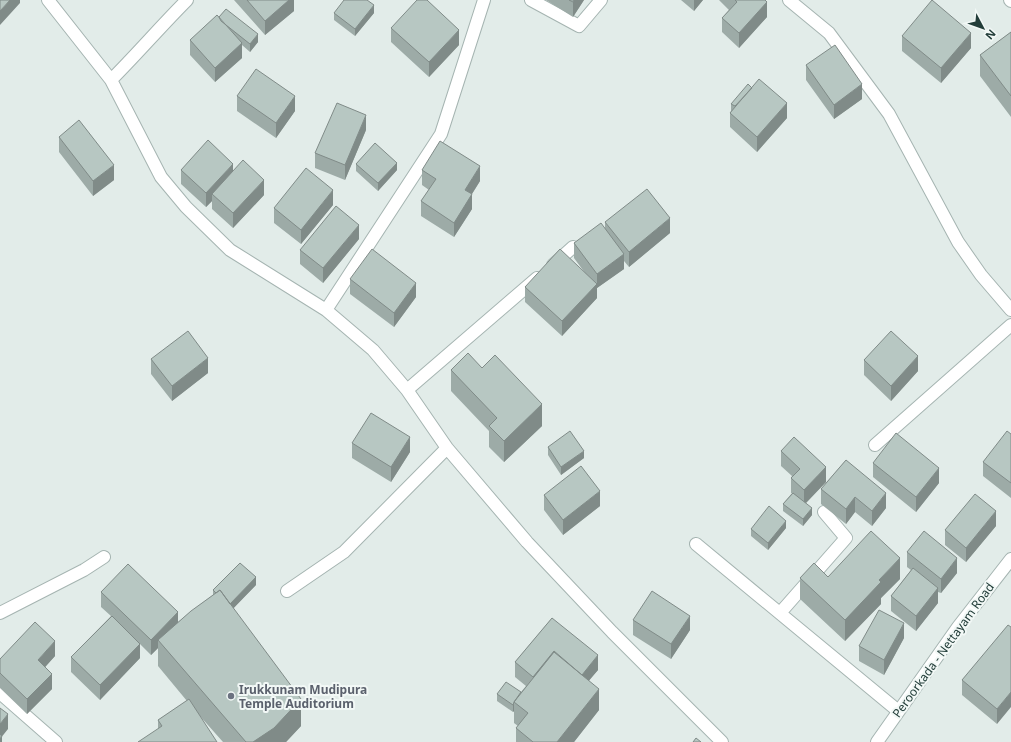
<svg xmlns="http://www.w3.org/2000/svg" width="1011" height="742" font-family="'Noto Sans',sans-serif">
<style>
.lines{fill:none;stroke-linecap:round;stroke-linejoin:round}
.minor-casing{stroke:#a5b4b1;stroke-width:14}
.minor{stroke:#fff;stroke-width:12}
.wall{fill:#9daba7}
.shaded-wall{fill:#808b88}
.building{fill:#b7c7c2;stroke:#808b88}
.worship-dot{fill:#6b7280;stroke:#f2f8f6;stroke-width:1.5}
.labels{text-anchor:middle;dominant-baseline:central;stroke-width:4;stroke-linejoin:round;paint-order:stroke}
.street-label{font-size:12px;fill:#223d39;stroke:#f2f8f6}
.worship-label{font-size:12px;font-weight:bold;fill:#5b616d;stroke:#f2f8f6;text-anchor:start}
</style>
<rect width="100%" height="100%" fill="#e2ece9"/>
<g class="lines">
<defs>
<path id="minor" d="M48,0L111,80L161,177L186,207L230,250L326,310L373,350L407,390L447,448L527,542L612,632L722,742
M531,0L579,26L601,0
M789,0L829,33L889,114L958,242L981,275L1011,310
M1010,0L1011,1
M111,80C137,54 161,26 187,0
M553,265L573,247
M326,310L441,134L484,0
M407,390L537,278
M875,445L1011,325
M696,544L897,710
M287,591L344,552L447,448
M0,613L84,570L104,557
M780,613L846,538L824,512
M0,693L56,742
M877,742L958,627L1011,559"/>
</defs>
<use href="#minor" class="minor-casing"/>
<use href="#minor" class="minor"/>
</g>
<path class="wall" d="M234,0H294V11L265,35Z
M546,0H584L573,17Z
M681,0H703L694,11Z
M719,0H765L767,17L739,48L722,32V18L729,10Z
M334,13H374L355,36L334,20Z
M219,17L258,42L250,52L242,45V58L215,82L190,55V40Z
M391,28L459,45L429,77L391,42Z
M1011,32V117L980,76V55Z
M902,36L971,48L941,83L902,51Z
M806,65L862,99L834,119L806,80Z
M237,96L295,111L276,138L237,111Z
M731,104L787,118L757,152L730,127V113L731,111Z
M366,130L345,180L315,168V153Z
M59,137L114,180L93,196L59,152Z
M356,164L397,170L378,191L356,171Z
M181,170L233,171L264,195L233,228L212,209V201L206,207L181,184Z
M422,170L480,181L472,194V209L454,237L421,216V201L429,190L422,185Z
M333,205L301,244L274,223V208Z
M605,222L670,233L629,267L624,261V269L597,288V298L562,336L525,302V287L585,273L574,258V243L605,228Z
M359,239L323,283L300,264V250Z
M350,279L416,297L394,327L350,294Z
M151,359L208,373L172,401L151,374Z
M864,360L918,371L891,401L864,375Z
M482,368L542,426L504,462L489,447V431L451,391V370Z
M1011,434V498L983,476V462Z
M352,443L410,452L391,482L352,458Z
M548,447L584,458L561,475L548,455Z
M781,451L826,482L806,503L812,515L803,526L783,511V504L792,493H791V478L792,476L781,466Z
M846,460L886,508L872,526L855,512L846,524L821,504V489Z
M873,463L939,483L916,512L873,477Z
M544,495L600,506L563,535L544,510Z
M996,526L966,562L945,545V530Z
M786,528L768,550L751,536V529Z
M907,552L957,573L941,593L938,592V603L916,631L891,611V596L911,570L907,567Z
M828,577L900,579L881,598V604L845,641L800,599V578Z
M256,585L233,608L301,726L286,742H223L199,715L158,729V720L187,701L158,666V648L151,655L140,644V658L100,700L71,672V657L111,616L101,607V592L178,622L213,595V590Z
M552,618L598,670L589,680L599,710L574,742H516V728L518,726L514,723V711L513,712L497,701V694L521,692L526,686L515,677V662Z
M633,620L690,630L671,659L633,635Z
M1011,627L997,724L962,695V680Z
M904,638L884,675L859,661V646Z
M55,656L45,667L52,689L27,714L0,688V659Z"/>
<path class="shaded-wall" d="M10,0H20V3L0,25V11Z
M289,0H294V11L265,35V21Z
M574,0H584L573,17V2Z
M694,0H703L694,11Z
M767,2V17L739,48V33Z
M374,5V13L355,36V29Z
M459,30V45L429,77V62Z
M971,33V48L941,83V68Z
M258,34V42L250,52V44Z
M242,43V58L215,82V68Z
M862,84V99L834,119V105Z
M295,96V111L276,138V123Z
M787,103V118L757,152V137Z
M366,115V130L345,180V165Z
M397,163V170L378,191V183Z
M233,164V179L212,194V201L206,207V193Z
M114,165V180L93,196V181Z
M480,166V181L465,205V190Z
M264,180V195L233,228V213Z
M333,190V205L301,244V230Z
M472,194V209L454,237V223Z
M670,218V233L629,267V252Z
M359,225V239L323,283V268Z
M624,254V269L597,288V298L562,336V321L597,284V274Z
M416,283V297L394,327V313Z
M918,356V371L891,401V386Z
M208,358V373L172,401V386Z
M542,404V426L504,462V441Z
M410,437V452L391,482V467Z
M584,451V458L561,475V467Z
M826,467V482L804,505V490Z
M939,468V483L916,512V497Z
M600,491V506L563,535V520Z
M886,493V508L872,526V511Z
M855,497V512L846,524V509Z
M812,508V515L803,526V519Z
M996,511V526L966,562V548Z
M786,521V528L768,550V543Z
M900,558V579L881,598V604L845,641V620L879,580Z
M957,558V573L941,593V579Z
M256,577V585L229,613V605Z
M938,588V603L916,631V616Z
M178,612V627L158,640V648L151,655V640Z
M690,616V630L671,659V644Z
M904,623V638L884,675V660Z
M55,641V656L38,675V660Z
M140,644V658L100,700V685Z
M554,651V666L533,692V677Z
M598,655V670L582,689V675Z
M52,674V689L27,714V699Z
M599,689V710L574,742H557Z
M1011,692V707L997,724V709Z
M301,699V726L286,742H253Z
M514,703V711L513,712V705Z
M8,714V729L0,739V724Z
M2,736V742H0V739Z"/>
<path class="building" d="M0,0H10L0,11Z
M247,0H289L265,21Z
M344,0H367L374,5L355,29L334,13Z
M417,0H427L459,30L429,62L391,28Z
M569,0H574L573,2Z
M735,0H765L767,2L739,33L722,18L737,2Z
M932,0L971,33L941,68L902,36Z
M226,9L258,34L250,44L221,21L219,17Z
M217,15L242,43L215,68L190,40Z
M1011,32V96L980,55Z
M835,45L862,84L834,105L806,65Z
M256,69L295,96L276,123L237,96Z
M759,79L787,103L757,137L730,113Z
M748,84L752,88L735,106L731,104Z
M337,103L366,115L345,165L315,153Z
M79,120L114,165L93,181L59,137Z
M208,140L233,164L206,193L181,170Z
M440,141L480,166L465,190L472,194L454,223L421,201L436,179L422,170Z
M375,143L397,163L378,183L356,164Z
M243,160L264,180L233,213L212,194Z
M306,168L333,190L301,230L274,208Z
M647,189L670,218L629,252L605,222Z
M336,206L359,225L323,268L300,250Z
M601,223L624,254L597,274L574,243Z
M372,249L416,283L394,313L350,279Z
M560,249L597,284L562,321L525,287Z
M188,331L208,358L172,386L151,359Z
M891,331L918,356L891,386L864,360Z
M468,353L482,368L495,355L542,404L504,441L489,426L497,418L451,370Z
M371,413L410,437L391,467L352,443Z
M570,431L584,451L561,467L548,447Z
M1007,431L1011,434V483L983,462Z
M896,433L939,468L916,497L873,463Z
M794,437L826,467L804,490L791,478L800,469L781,451Z
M846,460L886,493L872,511L855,497L846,509L821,489Z
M581,466L600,491L563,520L544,495Z
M793,493L812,508L803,519L783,504Z
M975,494L996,511L966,548L945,530Z
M769,506L786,521L768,543L751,529Z
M871,531L900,558L879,580L881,582L845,620L800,578L814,563L828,577Z
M924,531L957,558L941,579L907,552Z
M240,563L256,577L230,604L220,590L216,593L213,590Z
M128,564L178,612L151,640L101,592Z
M913,568L938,588L916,616L891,596Z
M220,590L301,699L274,728L253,742H246L158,640L191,611Z
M652,591L690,616L671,644L633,620Z
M879,610L904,623L884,660L859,646Z
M112,616L140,644L100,685L71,657Z
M552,618L598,655L582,675L554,651L533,677L515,662Z
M35,622L55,641L38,660L52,674L27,699L0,673V659Z
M1008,625L1011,627V692L997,709L962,680Z
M554,652L599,689L557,742H533L516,728L528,713L514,702Z
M506,682L521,692L514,702L513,705L497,694Z
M189,699L217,742H138L162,726L158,720Z
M0,708L8,714L0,724Z
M0,734L2,736L0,739Z
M696,738L701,742H693Z"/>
<circle class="worship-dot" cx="231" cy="696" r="4"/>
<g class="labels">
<g class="street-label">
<text transform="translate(943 650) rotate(-54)">Peroorkada - Nettayam Road</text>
</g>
<g class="worship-label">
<text x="239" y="689">Irukkunam Mudipura<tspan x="239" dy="14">Temple Auditorium</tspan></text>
</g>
</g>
<g transform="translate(983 28) rotate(131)" stroke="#f2f8f6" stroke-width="3" paint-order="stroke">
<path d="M0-3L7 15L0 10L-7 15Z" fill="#223d39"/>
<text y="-6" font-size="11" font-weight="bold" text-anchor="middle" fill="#223d39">N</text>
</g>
</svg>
